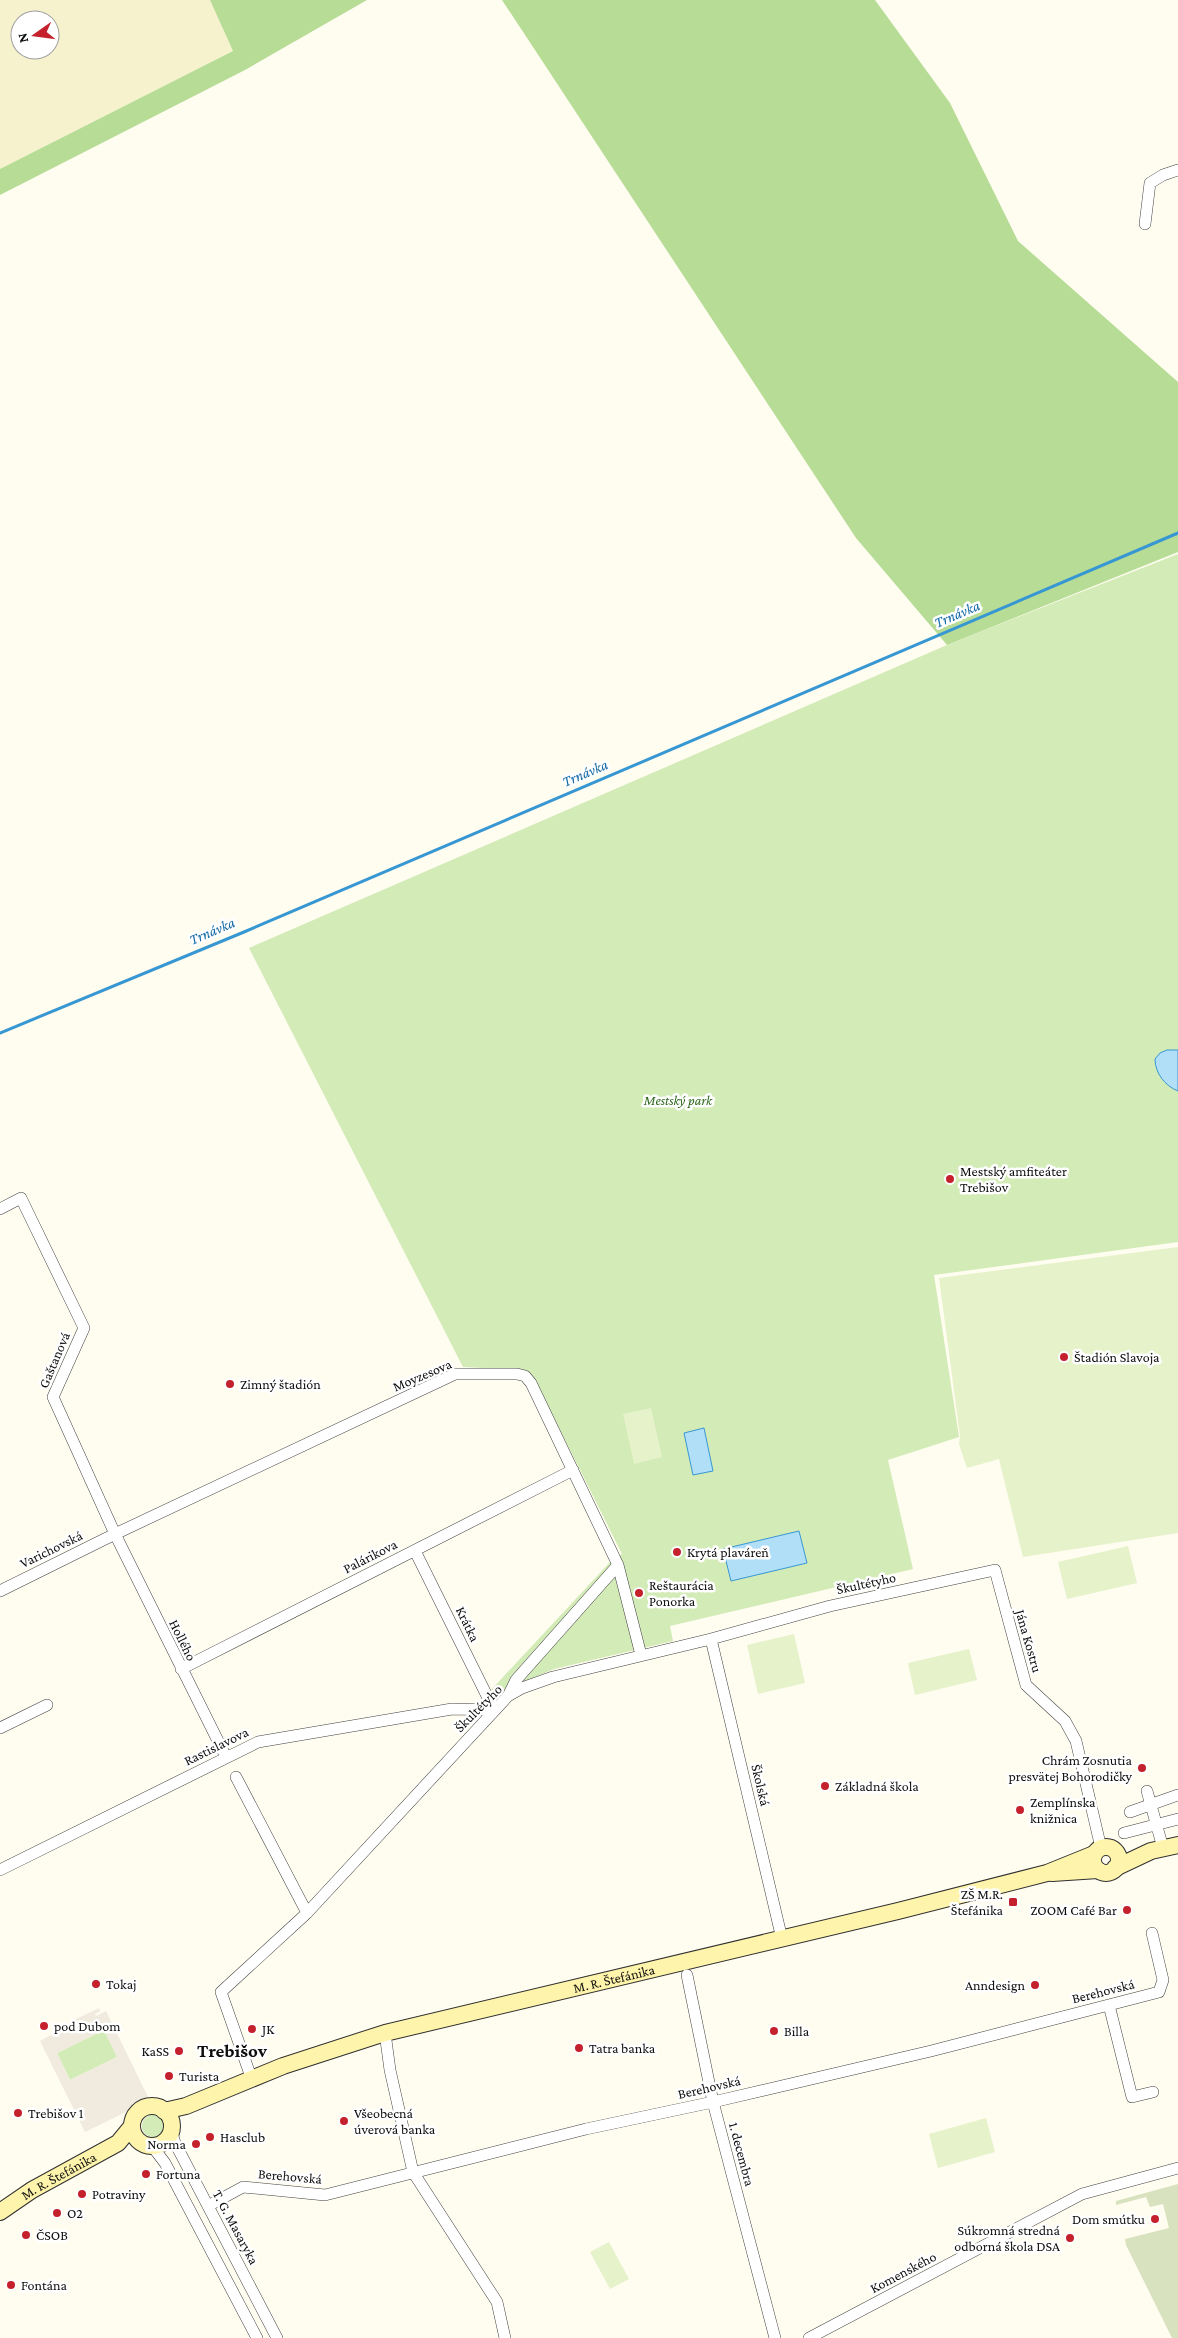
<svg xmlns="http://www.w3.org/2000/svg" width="1178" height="2338" font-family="'Crimson Pro',serif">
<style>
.farmland{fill:#f6f2ce;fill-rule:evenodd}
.green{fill:#d3ebb7}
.forest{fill:#b7dc96}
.cemetery{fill:#d8e2bf}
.pitch{fill:#e5f2ca}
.plaza{fill:#f0ebde;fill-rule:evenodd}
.water{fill:#b2dff8;stroke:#3797d2}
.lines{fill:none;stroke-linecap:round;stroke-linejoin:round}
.stream{stroke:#3797d2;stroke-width:3}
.street-casing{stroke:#414141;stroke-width:12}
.secondary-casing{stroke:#303030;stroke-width:18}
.street{stroke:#fff;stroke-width:11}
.secondary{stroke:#fff4ab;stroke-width:16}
.poi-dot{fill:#c4212c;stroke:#fff;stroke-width:2}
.labels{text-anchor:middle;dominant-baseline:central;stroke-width:5;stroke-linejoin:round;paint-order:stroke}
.park-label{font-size:14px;font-style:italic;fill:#2d691c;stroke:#fff}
.poi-label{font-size:14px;fill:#0e0e0e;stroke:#fff;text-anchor:start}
.street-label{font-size:14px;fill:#0e0e0e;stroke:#fff}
.water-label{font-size:15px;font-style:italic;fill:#1268a5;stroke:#fff}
.district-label{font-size:19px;font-weight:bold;fill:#0e0e0e;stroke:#fff}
</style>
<rect width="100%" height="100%" fill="#fffcf0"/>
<path class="farmland" d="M0,0H210L233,51L0,169ZM20,20H50V50H20Z"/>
<path class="green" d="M1178,554V1242L934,1275L959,1437L888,1460L913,1569L670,1626L673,1641L554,1669L519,1684L503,1696H497L491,1690L612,1560L622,1554L535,1380L523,1370L463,1367L249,948L947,645Z
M104,2030L117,2057L70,2080L57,2053Z
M142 2126a11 11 0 1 1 22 0a11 11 0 1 1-22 0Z"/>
<path class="forest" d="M210,0H367L245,70L0,195V169L233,51Z
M502,0H875L950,103L1018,241L1178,382V552L947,645L856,538Z"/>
<path class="cemetery" d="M1178,2184V2338H1172L1126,2245L1125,2239L1169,2228L1163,2204L1150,2207L1146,2197L1116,2205V2201Z"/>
<path class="pitch" d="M1178,1247V1533L1023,1557L999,1459L967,1468L959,1444L960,1436L939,1278Z
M651,1408L662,1457L634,1464L623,1414Z
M1128,1546L1137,1583L1067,1599L1058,1562Z
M794,1634L805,1683L758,1694L747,1645Z
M969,1649L977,1680L915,1695L908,1663Z
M986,2118L995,2152L938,2168L929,2134Z
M609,2242L629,2279L610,2289L590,2252Z"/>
<path class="plaza" d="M99,2008L100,2011L95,2014L96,2016L106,2011L149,2099L137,2103L128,2111L85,2132L40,2041L64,2028L66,2032L73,2028L70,2022ZM104,2030L117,2057L70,2080L57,2053Z"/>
<path class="water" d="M1167,1050H1178V1091C1165,1086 1155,1073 1155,1059L1160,1053Z
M704,1428L713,1471L693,1475L684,1433Z
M799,1531L807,1563L731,1581L723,1549Z"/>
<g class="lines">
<path class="stream" d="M0,1033L244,932L1178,533"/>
<defs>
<path id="street" d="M1145,224L1150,183L1163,175L1178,170
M0,1209L21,1198L84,1328L53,1397L115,1534L226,1757
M415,1551L494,1710
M0,1591L115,1534L455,1374H517L525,1376L531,1383L618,1565L641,1655
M711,1639L782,1939
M181,1669L573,1470
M508,1696L516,1680L618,1565
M0,1728L47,1705
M236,1777L307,1913
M1147,1791L1163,1848
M1130,1812L1178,1795
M1124,1833L1178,1819
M0,1870L258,1742L452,1709L494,1710
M687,1975L713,2102L775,2338
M1109,2005L1132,2097L1153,2092
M385,2033L390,2070L413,2172L497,2302L505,2338
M251,2077L221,1992L307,1913L508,1696L522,1688L553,1677L711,1639L830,1606L995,1570L1026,1685L1065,1721L1076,1741L1101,1848
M171,2130L175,2143L277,2338
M152,2146L165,2163L257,2338
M208,2206L243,2187L325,2195L586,2129L713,2102L931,2051L1159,1992L1163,1980L1152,1933
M809,2338L1082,2194L1178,2168"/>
<g id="secondary">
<circle cx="1106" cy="1860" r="13"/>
<path d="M1115,1868L1151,1851L1178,1845"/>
<path d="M1052,1873L1098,1870"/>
<circle cx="152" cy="2126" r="20"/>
<path id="s1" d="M164,2111L186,2106L283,2066L385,2033L898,1911L1047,1873L1094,1854"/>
<path id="s2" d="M0,2212L32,2190L118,2143L132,2126"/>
</g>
</defs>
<use href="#street" class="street-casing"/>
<use href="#secondary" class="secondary-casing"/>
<use href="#street" class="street"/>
<use href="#secondary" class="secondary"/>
</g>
<g class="poi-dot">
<circle cx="950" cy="1179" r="5"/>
<circle cx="1064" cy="1357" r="5"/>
<circle cx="230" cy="1384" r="5"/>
<circle cx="677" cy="1552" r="5"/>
<circle cx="639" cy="1593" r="5"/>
<circle cx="1142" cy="1768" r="5"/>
<circle cx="825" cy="1786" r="5"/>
<circle cx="1020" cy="1810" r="5"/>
<rect x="1008" y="1897" width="10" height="10" rx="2.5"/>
<circle cx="1127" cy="1910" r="5"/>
<circle cx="96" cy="1984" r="5"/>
<circle cx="1035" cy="1985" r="5"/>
<circle cx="44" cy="2026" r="5"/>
<circle cx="252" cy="2029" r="5"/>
<circle cx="774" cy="2031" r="5"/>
<circle cx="579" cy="2048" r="5"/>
<circle cx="179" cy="2051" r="5"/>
<circle cx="169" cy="2076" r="5"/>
<circle cx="18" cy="2113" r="5"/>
<circle cx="344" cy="2121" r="5"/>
<circle cx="210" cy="2137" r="5"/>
<circle cx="196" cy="2144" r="5"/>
<circle cx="146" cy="2174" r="5"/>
<circle cx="82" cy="2194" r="5"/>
<circle cx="57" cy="2213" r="5"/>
<circle cx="1155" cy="2219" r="5"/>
<circle cx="26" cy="2235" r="5"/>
<circle cx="1070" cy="2238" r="5"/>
<circle cx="11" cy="2285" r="5"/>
</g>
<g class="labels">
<g class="park-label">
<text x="678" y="1100">Mestský park</text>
</g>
<g class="poi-label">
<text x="960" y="1171">Mestský amfiteáter<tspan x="960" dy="16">Trebišov</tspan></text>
<text x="1074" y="1357">Štadión Slavoja</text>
<text x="240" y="1384">Zimný štadión</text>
<text x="687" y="1552">Krytá plaváreň</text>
<text x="649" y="1585">Reštaurácia<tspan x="649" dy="16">Ponorka</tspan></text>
<text x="1132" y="1760" text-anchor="end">Chrám Zosnutia<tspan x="1132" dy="16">presvätej Bohorodičky</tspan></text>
<text x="835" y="1786">Základná škola</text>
<text x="1030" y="1802">Zemplínska<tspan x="1030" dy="16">knižnica</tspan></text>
<text x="1003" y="1894" text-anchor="end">ZŠ M.R.<tspan x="1003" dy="16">Štefánika</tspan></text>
<text x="1117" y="1910" text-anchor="end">ZOOM Café Bar</text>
<text x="106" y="1984">Tokaj</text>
<text x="1025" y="1985" text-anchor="end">Anndesign</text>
<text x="54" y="2026">pod Dubom</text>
<text x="262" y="2029">JK</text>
<text x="784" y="2031">Billa</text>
<text x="589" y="2048">Tatra banka</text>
<text x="169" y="2051" text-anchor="end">KaSS</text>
<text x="179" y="2076">Turista</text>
<text x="28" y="2113">Trebišov 1</text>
<text x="354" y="2113">Všeobecná<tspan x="354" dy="16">úverová banka</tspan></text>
<text x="220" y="2137">Hasclub</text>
<text x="186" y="2144" text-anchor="end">Norma</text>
<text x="156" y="2174">Fortuna</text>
<text x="92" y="2194">Potraviny</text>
<text x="67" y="2213">O2</text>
<text x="1145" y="2219" text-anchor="end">Dom smútku</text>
<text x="1060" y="2230" text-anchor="end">Súkromná stredná<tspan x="1060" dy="16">odborná škola DSA</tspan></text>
<text x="36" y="2235">ČSOB</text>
<text x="21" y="2285">Fontána</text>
</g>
<g class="street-label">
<text transform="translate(54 1360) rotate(-67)">Gaštanová</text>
<text transform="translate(422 1375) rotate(-23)">Moyzesova</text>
<text transform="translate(51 1549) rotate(-26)">Varichovská</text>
<text transform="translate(370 1556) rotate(-27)">Palárikova</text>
<text transform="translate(866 1583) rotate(-12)">Škultétyho</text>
<text transform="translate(468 1624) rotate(64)">Krátka</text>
<text transform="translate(183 1640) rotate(64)">Hollého</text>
<text transform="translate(1029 1641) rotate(74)">Jána Kostru</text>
<text transform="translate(478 1708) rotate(-45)">Škultétyho</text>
<text transform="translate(216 1746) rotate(-26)">Rastislavova</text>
<text transform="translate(761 1785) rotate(77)">Školská</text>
<text stroke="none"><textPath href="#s1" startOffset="470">M. R. Štefánika</textPath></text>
<text transform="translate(1103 1991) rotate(-14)">Berehovská</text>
<text transform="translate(709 2087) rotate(-13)">Berehovská</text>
<text transform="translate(742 2154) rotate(75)">1. decembra</text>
<text transform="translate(290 2176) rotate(5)">Berehovská</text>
<text stroke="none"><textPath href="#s2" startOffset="69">M. R. Štefánika</textPath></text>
<text transform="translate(236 2227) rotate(62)">T. G. Masaryka</text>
<text transform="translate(903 2272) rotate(-28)">Komenského</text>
</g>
<g class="water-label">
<text transform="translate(957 614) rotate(-23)">Trnávka</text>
<text transform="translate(585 773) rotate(-23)">Trnávka</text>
<text transform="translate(212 931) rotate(-23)">Trnávka</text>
</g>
<g class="district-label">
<text x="232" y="2050">Trebišov</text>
</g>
</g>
<g transform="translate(35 35) rotate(256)"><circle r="24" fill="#ffffff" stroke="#9f9f9f"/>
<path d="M0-4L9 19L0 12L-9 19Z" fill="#c4212c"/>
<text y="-8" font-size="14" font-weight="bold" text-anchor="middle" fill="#0e0e0e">N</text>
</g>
</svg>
